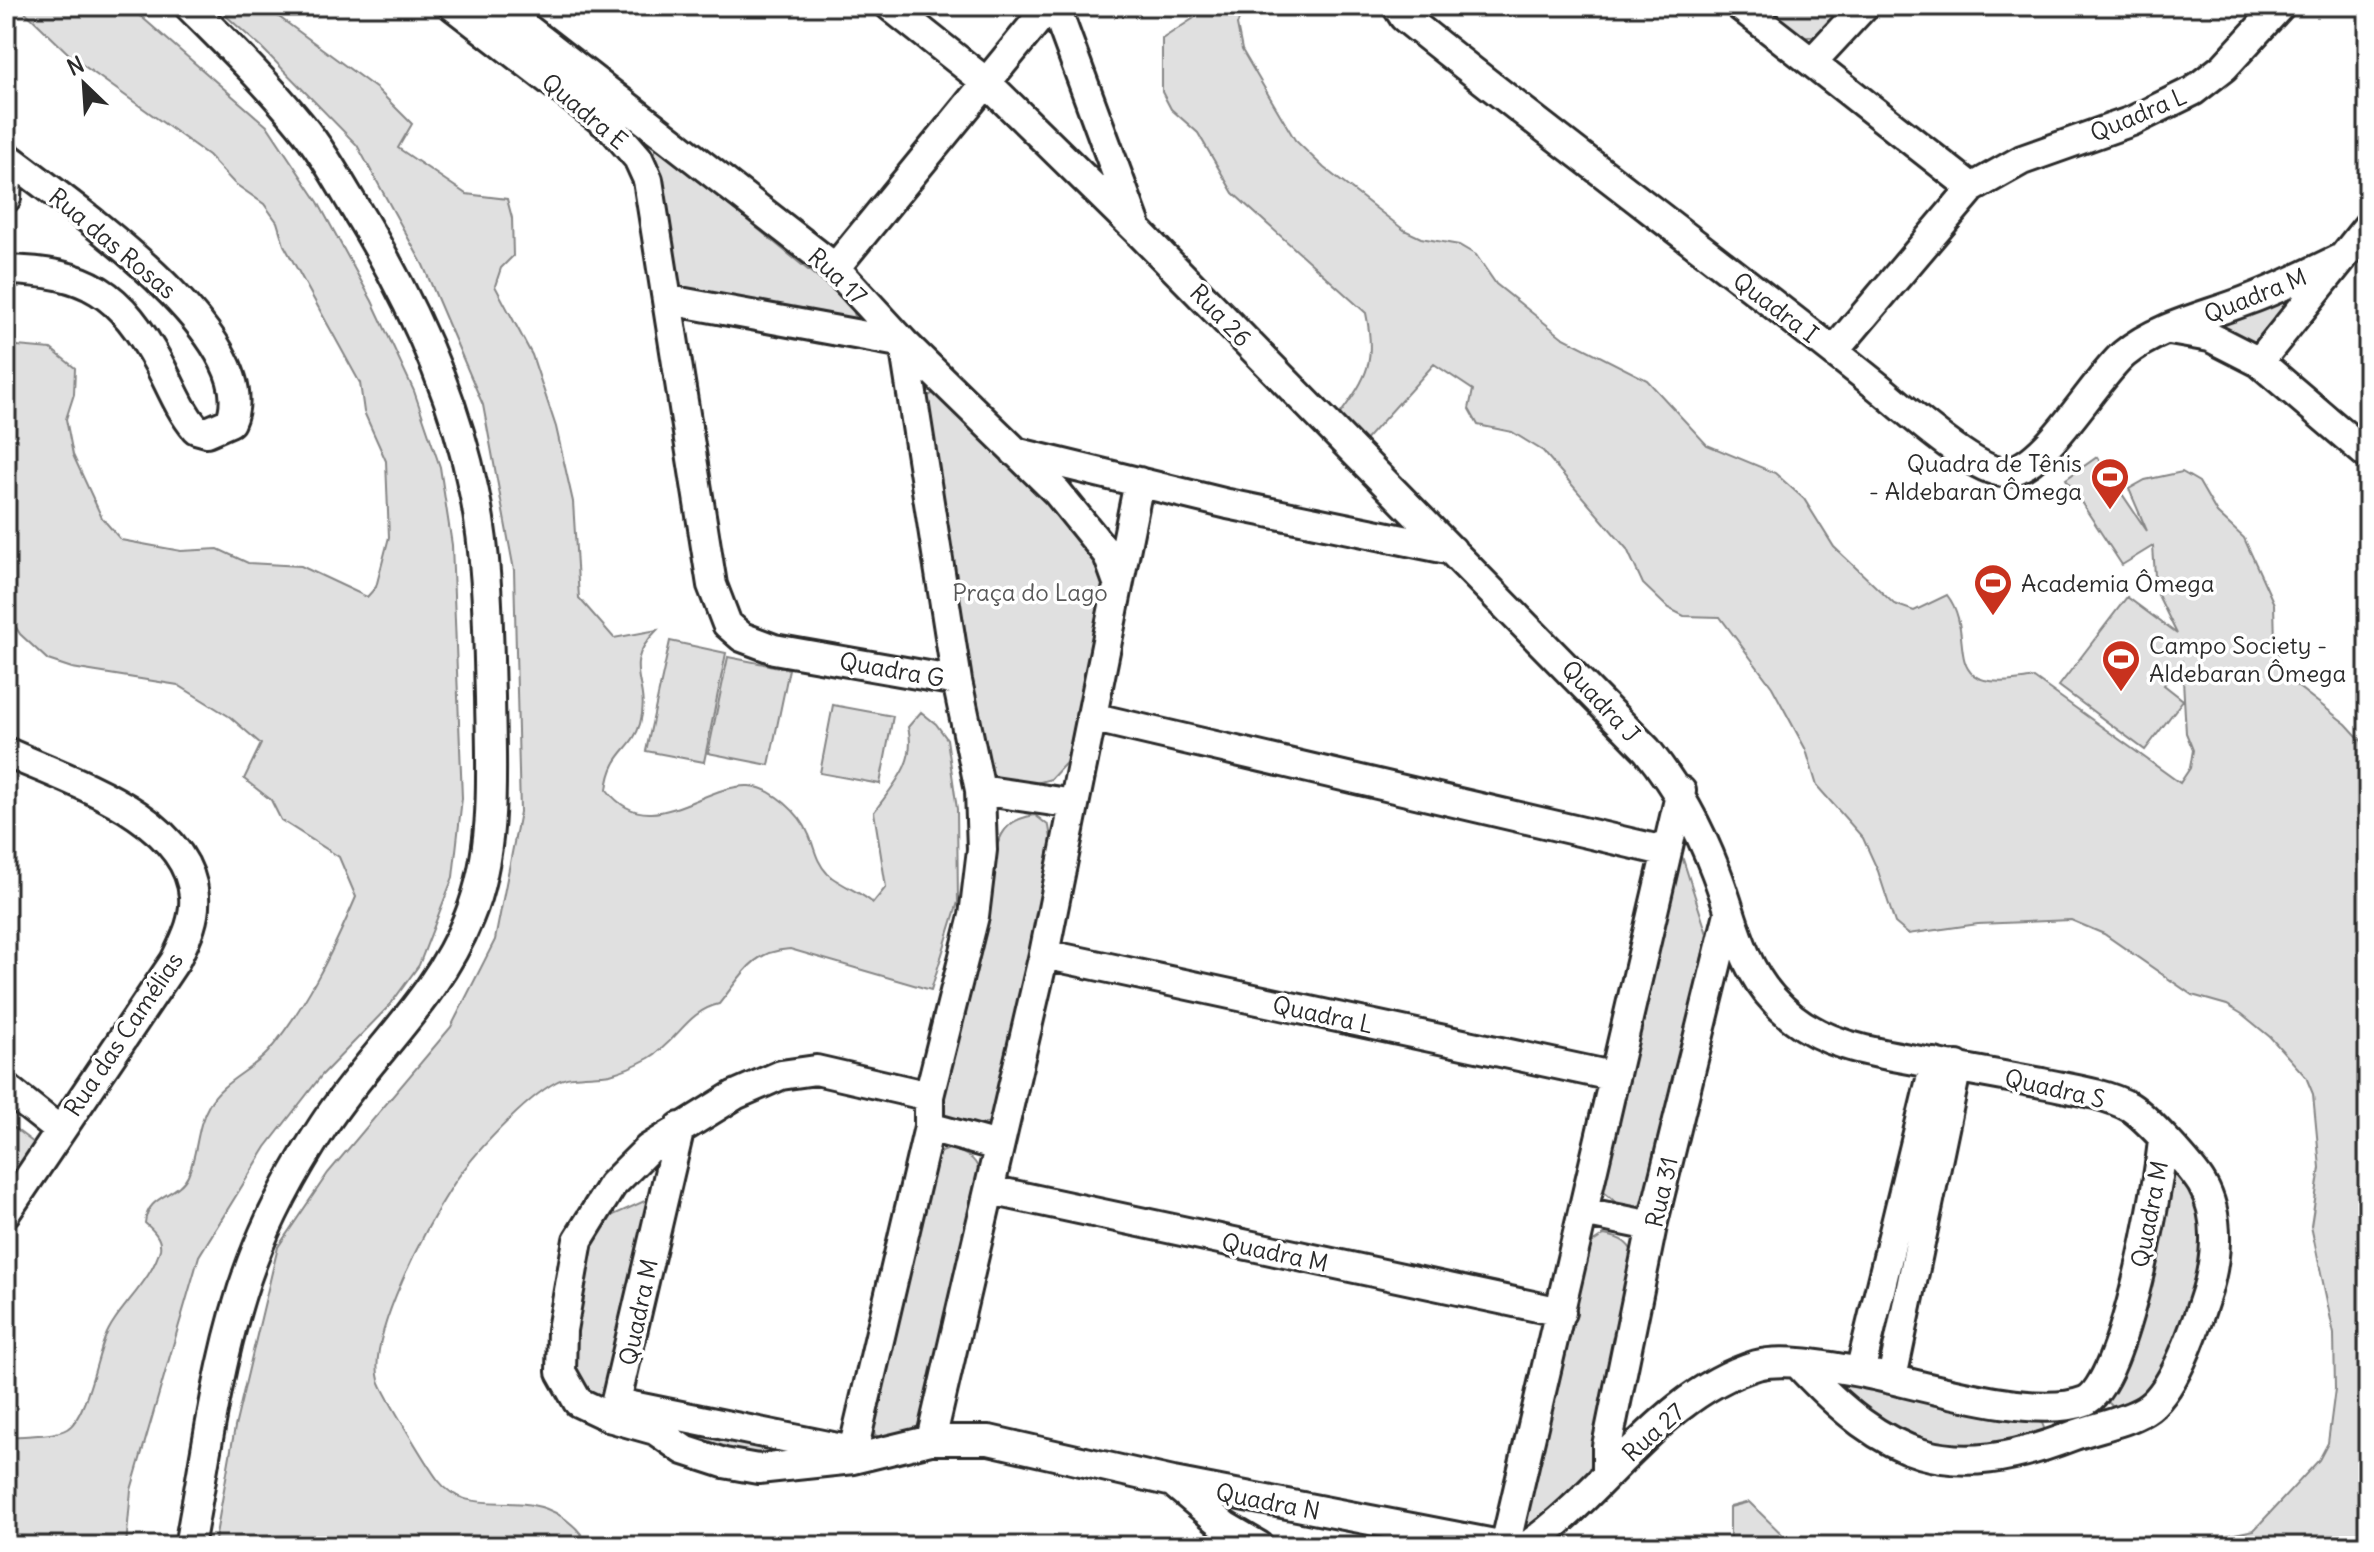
<svg xmlns="http://www.w3.org/2000/svg" width="2374" height="1552" font-family="Delius,sans-serif">
<style>
.green{fill:#e0e0e0;stroke:#868686;stroke-width:2}
.lines{fill:none;stroke-linecap:round;stroke-linejoin:round}
.minor-casing{stroke:#2b2b2b;stroke-width:34}
.minor{stroke:#fff;stroke-width:28}
.labels{text-anchor:middle;dominant-baseline:central;stroke-width:7;stroke-linejoin:round;paint-order:stroke}
.street-label{font-size:24px;fill:#2b2b2b;stroke:#fff}
.poi-label{font-size:24px;fill:#2b2b2b;stroke:#fff;text-anchor:start}
.park-label{font-size:24px;fill:#585858;stroke:#fff}
</style>
<rect width="100%" height="100%" fill="#fff"/>
<filter id="ink" filterUnits="userSpaceOnUse"><feTurbulence type="fractalNoise" baseFrequency=".0125" numOctaves="2"/><feDisplacementMap in="SourceGraphic" scale="16" xChannelSelector="R" yChannelSelector="G"/><feConvolveMatrix kernelMatrix="1 2 1 2 8 2 1 2 1" color-interpolation-filters="sRGB"/></filter>
<g filter="url(#ink)">
<path class="green" d="M19,6H129L268,127L318,202L372,301L414,391L440,467L452,545L462,798L453,877L419,965L390,1005L322,1075L266,1147L199,1256L131,1490L126,1546H6V1437C23,1435 53,1437 67,1429C86,1418 96,1360 105,1338C115,1310 152,1282 160,1249C162,1238 152,1229 145,1223C147,1194 178,1197 188,1175C198,1153 196,1127 209,1105C221,1082 251,1071 268,1052C306,1007 333,951 356,897L339,857L281,820L271,800L244,779L261,744L230,717L178,685L72,668L48,660L20,634L6,611V345L51,349L75,368L74,394L66,419L73,455L102,518L121,540L181,551L218,549L248,563L301,566L367,597L376,587L389,537L386,461L364,412L360,383L284,245L277,222L264,204L234,183L208,155L73,58Z
M215,6H264L377,89L412,124L398,148L466,194L507,199L512,218L513,256L501,268L495,286L532,355L556,427L573,502L579,598L614,638L657,630C618,669 652,681 640,724C632,751 611,751 607,790C649,845 702,784 749,786C772,787 801,814 809,835C815,849 816,861 827,873C834,882 861,892 873,903L886,887L874,812C894,784 917,762 908,727L921,712L936,724L947,739L957,809L958,902L931,990L790,949C751,951 742,976 719,1004C687,1011 677,1042 649,1058C638,1064 622,1071 610,1074C594,1077 570,1074 556,1082C525,1099 472,1155 453,1185C428,1224 367,1336 379,1380C383,1393 428,1467 438,1480C475,1529 541,1470 590,1546H214L235,1427L278,1247L328,1173L451,1027L495,940L520,812L514,570L483,405L423,265L357,145L262,48Z
M1206,6H1244L1237,25L1242,50L1295,140L1324,168L1404,230L1421,238L1459,245L1476,255L1496,284L1562,337L1647,380L1707,445L1775,473L1804,499L1834,547L1894,604L1914,611L1947,595C1980,637 1931,698 2034,678L2180,783L2190,768L2193,750L2186,733L2182,662L2164,685L2183,700L2145,750L2059,686L2127,597L2177,634L2156,591L2153,546L2122,565L2066,479L2097,457L2147,531L2129,489L2145,480L2182,472L2199,482L2217,513L2244,538L2274,604L2275,643L2279,662L2288,679L2346,724L2368,748V1546H2176L2254,1530L2319,1460L2328,1443L2335,1389L2334,1334L2311,1226L2320,1168L2313,1094L2306,1077L2270,1037L2242,1014L2227,1005L2192,995L2104,934L2071,920L1978,924L1908,934L1895,923L1878,871L1863,838L1817,786L1806,750L1772,687L1720,617L1684,616L1668,608L1643,584L1627,549L1543,451L1512,432L1478,425L1469,409L1473,390L1434,364L1362,444L1340,414C1368,376 1376,361 1366,313L1233,193L1198,133L1171,109L1162,92V39L1194,18Z
M1752,6H1856C1804,51 1806,44 1752,6Z
M658,147L852,306L856,320L675,287L651,156Z
M2306,291L2258,357L2219,326Z
M936,392L1058,509L1108,576L1074,754L1051,779L1033,784L995,779L983,768L925,408L928,396Z
M670,641L726,653L704,762L646,751Z
M728,657L789,669L769,765L708,753Z
M833,705L893,716L880,784L820,773Z
M1035,815L1049,826L1053,851L994,1111L988,1123L973,1127L945,1117L942,1103L996,849C1003,826 1012,819 1035,815Z
M1681,853L1707,934L1648,1200L1636,1207H1621L1604,1192L1603,1178Z
M6,1122L42,1149L6,1203Z
M949,1149C968,1153 982,1161 979,1182L920,1423L910,1436L889,1442L875,1435L870,1421L934,1155Z
M2168,1164L2194,1195L2205,1222L2204,1269L2157,1385L2140,1403L2117,1411L2105,1399Z
M658,1195L607,1406L595,1403L570,1364L571,1322L595,1232L611,1216Z
M1604,1235C1623,1238 1629,1243 1637,1260L1586,1487L1520,1541L1590,1244Z
M1837,1376L2030,1419L2042,1423L2046,1433L1985,1451L1918,1442L1848,1398Z
M679,1429L800,1449L785,1461L681,1442Z
M1749,1502L1790,1542L1793,1546H1730V1507Z"/>
<g class="lines">
<defs>
<path id="minor" d="M189,6C227,44 266,82 300,124C320,148 336,176 352,203C407,292 453,388 474,492C488,558 488,629 490,697C491,768 497,849 469,917C437,999 370,1054 323,1126C295,1169 270,1214 252,1262C218,1352 207,1453 189,1546
M453,6L613,129L638,158L648,180L712,585L727,624L742,637L774,649L957,681
M498,6L835,268L904,343L1057,492L1108,555L1117,580
M890,6L987,83L1137,230L1647,750C1678,789 1698,825 1716,872C1738,929 1741,976 1793,1018C1825,1043 1865,1051 1904,1058C1950,1066 1996,1075 2042,1083C2070,1089 2104,1093 2130,1107C2146,1117 2192,1167 2202,1184C2222,1218 2216,1265 2204,1300C2194,1331 2173,1393 2145,1410C2124,1423 2095,1427 2072,1436C1948,1484 1887,1459 1799,1365
M1055,6L1135,223
M1397,6L1404,17C1560,143 1721,261 1877,386C1902,406 1977,475 2006,472C2046,468 2092,382 2124,354C2156,327 2206,316 2245,301C2278,289 2308,274 2339,259
M1740,6L1972,188
M1812,62L1864,6
M6,156C61,199 268,339 230,422L207,432L196,429C179,409 171,386 159,364C120,292 88,272 6,270
M6,198L8,158
M835,268L1049,6
M669,300L904,343L957,681L980,790L982,850L974,916L929,1096V1127L853,1451
M2170,330L2210,337L2259,362L2368,455
M1834,351L1972,188L2022,160L2132,121L2193,91L2224,67L2280,6
M2259,362L2368,226
M1015,452L1228,504L1452,550
M1091,717L1664,851
M6,752C67,780 187,816 194,896C196,920 185,940 175,961L6,1212
M980,790L1074,804
M1044,954L1612,1076
M6,1088L59,1130
M929,1096L816,1070L781,1075L735,1095L648,1149L612,1185L578,1240L562,1330L561,1372L578,1402L612,1418L655,1430L684,1450L724,1463L758,1469L853,1459L931,1440H989L1173,1482L1505,1546H1528
M929,1127L998,1146
M990,1190L1561,1312
M1583,1212L1652,1226
M1860,1372L1935,1063
M1892,1378L1957,1066
M627,1405L852,1451
M612,1418L680,1127
M931,1440L1044,954L1139,482
M1607,1473V1446L1652,1226L1729,913
M1177,1486L1225,1526L1259,1546
M1505,1546L1681,791
M1527,1546C1607,1491 1661,1394 1757,1365C1785,1357 1837,1368 1865,1373C1919,1384 2035,1421 2085,1401C2124,1385 2159,1184 2163,1140"/>
</defs>
<use href="#minor" class="minor-casing"/>
<use href="#minor" class="minor"/>
</g>
</g>
<defs>
<symbol id="stadium-pin" viewBox="-11 -11 22 30"><path d="M0 17L-7.5 6A9.5 9.5 0 1 1 7.5 6Z" fill="#c8321e" stroke="#fff"/><path d="M0-5a6.5 5 0 1 0 0 10a6.5 5 0 1 0 0-10ZM-3.5-1.8h7v3.6h-7Z" fill="#fff"/></symbol>
</defs>
<g fill-rule="evenodd">
<use href="#stadium-pin" x="2088" y="455" width="44" height="60"/>
<use href="#stadium-pin" x="1971" y="561" width="44" height="60"/>
<use href="#stadium-pin" x="2099" y="637" width="44" height="60"/>
</g>
<g class="labels">
<g class="street-label">
<text transform="translate(585 111) rotate(40)">Quadra E</text>
<text transform="translate(2138 114) rotate(-23)">Quadra L</text>
<text transform="translate(113 243) rotate(40)">Rua das Rosas</text>
<text transform="translate(838 276) rotate(43)">Rua 17</text>
<text transform="translate(2255 295) rotate(-22)">Quadra M</text>
<text transform="translate(1776 307) rotate(37)">Quadra I</text>
<text transform="translate(1221 315) rotate(46)">Rua 26</text>
<text transform="translate(892 669) rotate(10)">Quadra G</text>
<text transform="translate(1601 701) rotate(47)">Quadra J</text>
<text transform="translate(1323 1014) rotate(12)">Quadra L</text>
<text transform="translate(123 1034) rotate(-56)">Rua das Camélias</text>
<text transform="translate(2055 1088) rotate(13)">Quadra S</text>
<text transform="translate(1661 1192) rotate(-77)">Rua 31</text>
<text transform="translate(2149 1214) rotate(-79)">Quadra M</text>
<text transform="translate(1275 1252) rotate(12)">Quadra M</text>
<text transform="translate(638 1312) rotate(-78)">Quadra M</text>
<text transform="translate(1653 1432) rotate(-42)">Rua 27</text>
<text transform="translate(1268 1501) rotate(11)">Quadra N</text>
</g>
<g class="poi-label">
<text x="2082" y="463" text-anchor="end">Quadra de Tênis<tspan x="2082" dy="28">- Aldebaran Ômega</tspan></text>
<text x="2021" y="583">Academia Ômega</text>
<text x="2149" y="645">Campo Society -<tspan x="2149" dy="28">Aldebaran Ômega</tspan></text>
</g>
<g class="park-label">
<text x="1030" y="592">Praça do Lago</text>
</g>
</g>
<rect width="2374" height="1552" fill="none" stroke="#fff" stroke-width="32"/>
<rect x="16" y="16" width="2342" height="1520" fill="none" stroke="#2b2b2b" stroke-width="3" filter="url(#ink)"/>
<g transform="translate(84 84) rotate(335)" stroke="#ffffff" stroke-width="6" paint-order="stroke">
<path d="M0-6L14 30L0 20L-14 30Z" fill="#2b2b2b"/>
<text y="-12" font-size="22" font-weight="bold" text-anchor="middle" fill="#2b2b2b">N</text>
</g>
</svg>
